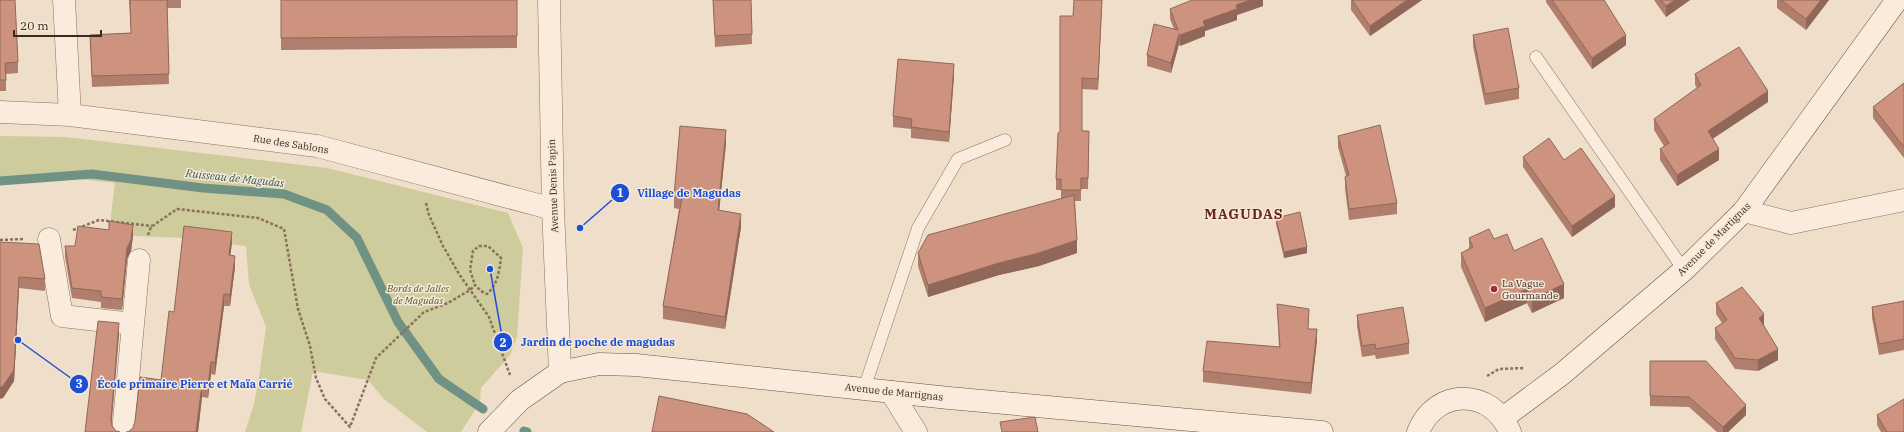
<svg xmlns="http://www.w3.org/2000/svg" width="1904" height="432" font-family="'IBM Plex Serif',serif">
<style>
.green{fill:#cecc9c}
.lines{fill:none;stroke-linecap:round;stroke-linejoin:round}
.stream{stroke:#709284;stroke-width:9}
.lane-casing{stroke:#8c6f5d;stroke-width:13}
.street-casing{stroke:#8c6f5d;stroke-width:23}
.secondary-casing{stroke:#6e5040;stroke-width:23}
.path{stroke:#8c6f5d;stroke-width:2.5;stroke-dasharray:3 2;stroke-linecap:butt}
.lane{stroke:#f9ecdc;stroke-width:12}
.street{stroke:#f9ecdc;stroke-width:22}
.secondary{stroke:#f9ecdc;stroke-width:22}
.wall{fill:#b07e6c}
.shaded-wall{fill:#906758}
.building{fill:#cd937e;stroke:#906758}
.poi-dot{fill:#9b2c3e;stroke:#f6e9d8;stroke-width:1.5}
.labels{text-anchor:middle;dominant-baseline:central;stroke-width:3;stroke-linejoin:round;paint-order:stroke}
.street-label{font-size:10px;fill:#3c2a20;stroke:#f6e9d8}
.poi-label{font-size:10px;fill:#3c2a20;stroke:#f6e9d8;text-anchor:start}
.park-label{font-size:10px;font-style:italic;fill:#545927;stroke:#f6e9d8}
.water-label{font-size:11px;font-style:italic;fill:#305c52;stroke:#f6e9d8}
.district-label{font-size:14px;font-weight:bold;letter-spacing:1px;fill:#692420;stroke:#f6e9d8}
.leader{fill:none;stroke:#1d4ed8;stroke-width:1.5}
.callout-dot{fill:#1d4ed8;stroke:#f6e9d8;stroke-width:1.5}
.mark-label{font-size:12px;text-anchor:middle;font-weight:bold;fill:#fff}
.callout-label{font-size:11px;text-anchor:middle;font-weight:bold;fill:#1d4ed8;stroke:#f6e9d8;stroke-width:3;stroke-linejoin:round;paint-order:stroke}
</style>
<rect width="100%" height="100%" fill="#efdec9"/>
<path class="green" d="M0,136L66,137L327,168L508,213L523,248L517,337L510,355L481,388L480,402L461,432H427L384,399L368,380L313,371L301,432H245L254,404L259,377L266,327L249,284L246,246L184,238L133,236L109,232L115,183L60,177H15L0,183Z"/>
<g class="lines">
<path class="stream" d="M0,181L92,174L203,188L284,194L327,210L357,238L398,322L439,379L483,409
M524,431L527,432"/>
<defs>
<path id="lane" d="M1536,57L1684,270
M864,389L918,228L958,159L1005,140"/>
<path id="street" d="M64,0L70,115L317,146L553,209
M549,0L553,209L560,372
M0,112L70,115
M1744,211L1791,223L1904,200
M49,239L62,316L133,324
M891,392L916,432
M123,432L139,260"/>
<path id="secondary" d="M1503,418L1562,374L1684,270L1744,211L1897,0
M489,432L520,400L560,372L599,364L636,365L949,398L1322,432
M1418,432C1436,387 1492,388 1510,432"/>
</defs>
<use href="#lane" class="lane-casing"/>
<use href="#street" class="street-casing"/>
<use href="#secondary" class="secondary-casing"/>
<path class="path" d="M426,203L429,215L443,246L459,274L489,317L510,375
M73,230L99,220L152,226
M148,235L151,227L177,209L258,218L284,229L298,309L310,346L316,378L325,399L350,427L376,358L424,312L448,303L470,290L475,285L481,291L487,294C498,284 499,272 501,258L488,246H479L473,251L470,270L475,285
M0,240L23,239
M1487,376L1499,369L1524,368"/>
<use href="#lane" class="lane"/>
<use href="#street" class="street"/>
<use href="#secondary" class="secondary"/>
</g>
<path class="wall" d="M0,0L18,62V73L6,74V91H0Z
M129,0H181V8H167L169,84L92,87L90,35L131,33Z
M281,0H517V48L281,50Z
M713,0H751L752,44L715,47Z
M1102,0L1098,90L1082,89V131L1089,142L1088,189H1081V201H1075L1077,253L1039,266L999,275L928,297L918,266V253L1061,198V190H1056V179L1060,132L1073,16Z
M1263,0V6L1237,15V20L1205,31V36L1180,46L1179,44L1171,73L1147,66V55L1174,29L1170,19V9Z
M1351,0H1422L1370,36L1351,10Z
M1546,0H1604L1626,45L1592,69L1546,2Z
M1654,0H1690L1666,17Z
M1777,0H1829L1806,30L1777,8Z
M1473,35L1519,88V99L1485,105L1473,46Z
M1695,74L1768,102L1713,138L1719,160L1677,186L1660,160V149L1664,146L1654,130V119L1697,88L1695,85Z
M954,75L949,142L911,138V129L893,127V116Z
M1904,83V158L1873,118V107Z
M1338,136L1397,203V214L1349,220L1345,188V177L1346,176L1338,147Z
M726,143L719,210L741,227L725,329L663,319V306L679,209L674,208V196Z
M1523,157L1564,160L1615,207L1572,237L1523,167Z
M1276,218L1307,253L1284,258L1276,224Z
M133,236L131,251L127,259L122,310L101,308V302L72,298L65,257V246H75Z
M1469,238L1494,239L1514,251L1564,298L1532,313L1527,303L1485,322L1461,267V253L1469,249Z
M0,242L45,279V291L19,288L14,381L3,398Z
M232,243L230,255L235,267L230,306H224L215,375L211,374L208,398L202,397L198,432H126H128L133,428L161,380L174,312Z
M1904,301V350L1879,355L1872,318V307Z
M1716,303L1764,325L1778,360L1758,371L1735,369L1715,339V328L1722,323L1716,314Z
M1277,304L1309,329L1317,340L1311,394L1203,382V371L1279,347Z
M1357,315L1409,343V354L1376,359L1375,355L1362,357L1357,326Z
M1650,361L1746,415L1728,432H1717L1689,407L1650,406Z
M1877,415L1904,432H1881L1877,425Z"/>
<path class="shaded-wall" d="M1102,0L1098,90V79Z
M1251,0H1263V6L1237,15V20L1205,31V36L1180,46V35L1203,21L1236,5Z
M1407,0H1422L1370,36V26Z
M1675,0H1690L1666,17V6Z
M1821,0H1829L1806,30V19Z
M1179,34V44L1171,73V63Z
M1626,35V45L1592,69V58Z
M954,64V75L949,142V132Z
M1768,91V102L1708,142V131Z
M726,130V143L718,223V210Z
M1719,149V160L1677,186V175Z
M1615,196V207L1572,237V226Z
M741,214V227L725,329V317Z
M133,225V236L131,251L127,259L122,310V299L127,248Z
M232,232V243L229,266V255Z
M1077,240V253L1039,266L999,275L928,297V285L999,263Z
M1307,247V253L1284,258V252Z
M235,256V267L230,306V295Z
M19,277V288L14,381L3,398L0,399V388Z
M1564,284V298L1532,313V299Z
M1527,289V303L1485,322V308Z
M224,294V306L215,375V363Z
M1764,314V325L1759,329V318Z
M119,323V335L111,431V419Z
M1317,329V340L1311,394V383Z
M1778,349V360L1758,371V360Z
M211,362V374L208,398V386Z
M202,385V397L198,432H196Z
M1746,405V415L1728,432H1723V427Z"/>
<path class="building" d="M0,0H15L18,62L5,63L6,80H0Z
M130,0H167L169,74L92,76L90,35L131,33Z
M281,0H517V36L281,38Z
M713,0H751L752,34L715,36Z
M1074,0H1102L1098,79L1082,78V131H1089L1088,178H1081V190H1061V179H1056L1058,133L1060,132V16H1073Z
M1192,0H1251L1236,5L1237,9L1203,21L1205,26L1180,35L1179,34L1171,63L1147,55L1154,24L1178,30L1170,9Z
M1352,0H1407L1370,26Z
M1552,0H1604L1626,35L1592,58Z
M1661,0H1675L1666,6Z
M1781,0H1821L1806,19Z
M1508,28L1519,88L1485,94L1473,35Z
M1739,47L1768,91L1708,131L1719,149L1677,175L1660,149L1669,143L1654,119L1701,85L1695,74Z
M898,59L954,64L949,132L911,127L912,119L893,116Z
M1904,83V147L1873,107Z
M1380,125L1397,203L1349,209L1345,177L1349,175L1338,136Z
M680,126L726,130L718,210L741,214L725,317L663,306L682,197L674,196Z
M1549,138L1564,160L1581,148L1615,196L1572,226L1523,157Z
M1074,195L1077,240L1039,253L999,263L928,285L918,253L928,235Z
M1300,212L1307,247L1284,252L1276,218Z
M109,221L133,225L131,240L127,248L122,299L101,297V291L72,288L65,246H75L78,226L109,230Z
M184,226L232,232L229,255L235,256L230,295L224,294L215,363L211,362L208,386L202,385L196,432H126H128L133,428L135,421L140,377L161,380L169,311L174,312Z
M1489,229L1494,239L1507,234L1514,251L1542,238L1564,284L1532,299L1527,289L1485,308L1461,253L1473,247L1469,238Z
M0,242L39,244L45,279L19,277L14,370L3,386L0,388Z
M1742,287L1764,314L1759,318L1778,349L1758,360L1735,358L1715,328L1727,320L1716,303Z
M1904,301V339L1879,344L1872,307Z
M1277,304L1309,309L1308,329H1317L1311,383L1203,371L1207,341L1280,347Z
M1403,307L1409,343L1376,349L1375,344L1362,346L1357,315Z
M98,321L119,323L111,419L112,426L116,431L120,432H85Z
M1650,361H1706L1746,405L1723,427L1689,397L1650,396Z
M659,396L747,414L774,432H652Z
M1904,399V432H1887L1877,415Z
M1035,417L1038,432H1002L1000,422Z"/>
<circle class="poi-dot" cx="1494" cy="289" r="4"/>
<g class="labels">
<g class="street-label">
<text transform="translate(291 144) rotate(9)">Rue des Sablons</text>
<text transform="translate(553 186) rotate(-92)">Avenue Denis Papin</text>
<text transform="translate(1714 239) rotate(-45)">Avenue de Martignas</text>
<text transform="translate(894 392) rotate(6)">Avenue de Martignas</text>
</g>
<g class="poi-label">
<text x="1502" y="283">La Vague<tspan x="1502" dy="12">Gourmande</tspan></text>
</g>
<g class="park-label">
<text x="418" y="288">Bords de Jalles<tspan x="418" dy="12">de Magudas</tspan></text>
</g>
<g class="water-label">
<text transform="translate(235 178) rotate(6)">Ruisseau de Magudas</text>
</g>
<g class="district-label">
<text x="1244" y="214">MAGUDAS</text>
</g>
</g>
<path class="leader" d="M580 228L620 193M490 269L503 342M18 340L79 384"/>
<g class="callout-dot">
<circle cx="580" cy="228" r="4"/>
<circle cx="490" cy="269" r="4"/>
<circle cx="18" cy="340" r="4"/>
<circle cx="620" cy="193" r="10"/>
<circle cx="503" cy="342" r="10"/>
<circle cx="79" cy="384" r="10"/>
</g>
<g class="mark-label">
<text x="620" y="197">1</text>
<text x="503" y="347">2</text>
<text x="79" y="388">3</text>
</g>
<g class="callout-label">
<text x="689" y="197">Village de Magudas</text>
<text x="598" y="346">Jardin de poche de magudas</text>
<text x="195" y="388">École primaire Pierre et Maïa Carrié</text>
</g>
<path d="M14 30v6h87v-6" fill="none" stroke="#3c2a20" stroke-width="2"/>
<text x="20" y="30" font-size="12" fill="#3c2a20" stroke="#f6e9d8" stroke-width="3" paint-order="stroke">20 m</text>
</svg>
